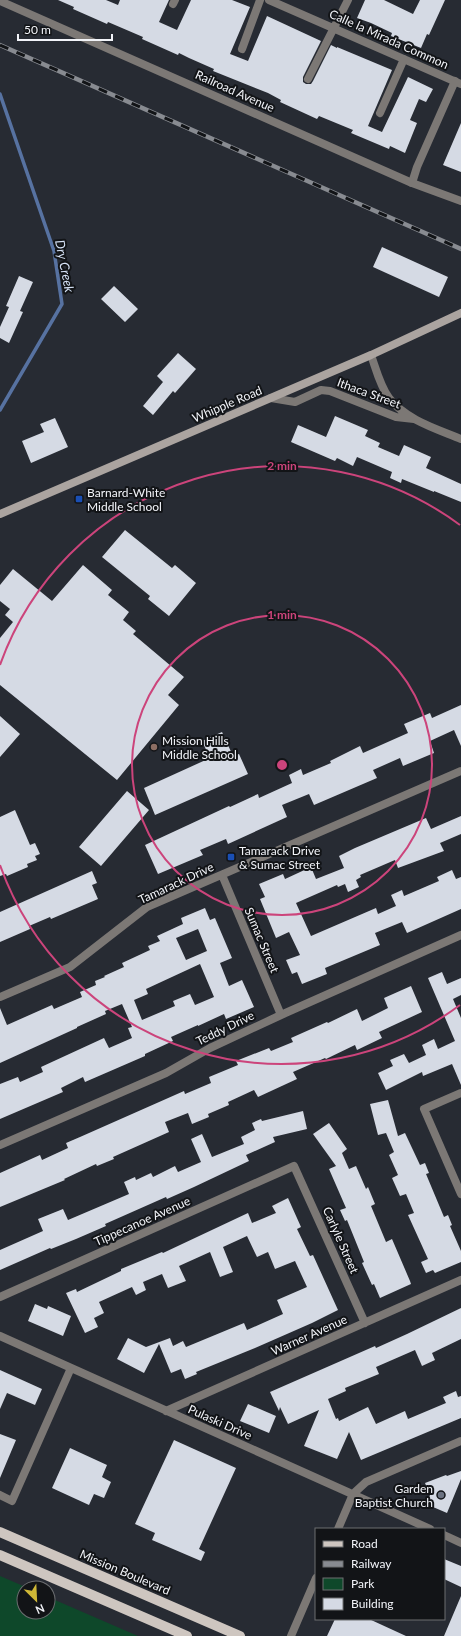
<svg xmlns="http://www.w3.org/2000/svg" width="461" height="1636" font-family="Lato,sans-serif">
<style>
.green{fill:#0e482a}
.lines{fill:none;stroke-linecap:round;stroke-linejoin:round}
.stream{stroke:#5772a1;stroke-width:3.5}
.building{fill:#d5dae4;fill-rule:evenodd}
.minor{stroke:#7c7875;stroke-width:8}
.tertiary{stroke:#7c7875;stroke-width:8}
.secondary{stroke:#aba4a0;stroke-width:8}
.primary{stroke:#cec6c0;stroke-width:10}
.rail-casing{stroke:#888b91;stroke-width:4.5}
.rail{stroke:#121417;stroke-width:3;stroke-dasharray:9;stroke-linecap:butt}
.ring{fill:none;stroke:#cc447b;stroke-width:2}
.transit-dot{fill:#1a4fb4;stroke:#121417;stroke-width:1.5}
.education-dot{fill:#8d6e63;stroke:#121417;stroke-width:1.5}
.worship-dot{fill:#6b7280;stroke:#121417;stroke-width:1.5}
.labels{text-anchor:middle;dominant-baseline:central;stroke-width:4;stroke-linejoin:round;paint-order:stroke}
.street-label{font-size:12px;fill:#f2f4f9;stroke:#121417}
.poi-label{font-size:12px;fill:#f2f4f9;stroke:#121417;text-anchor:start}
.water-label{font-size:13px;font-style:italic;fill:#d6e2f6;stroke:#121417}
.centre{fill:#cc447b;stroke:#121417;stroke-width:2}
.ring-label{font-size:12px;text-anchor:middle;font-weight:bold;fill:#cc447b;stroke:#121417;stroke-width:4;stroke-linejoin:round;paint-order:stroke}
</style>
<rect width="100%" height="100%" fill="#272b33"/>
<path class="green" d="M0,1576L28,1588H24V1612H48V1597L138,1636H0Z"/>
<g class="lines">
<path class="stream" d="M0,94L54,251L62,304L0,410"/>
</g>
<path class="building" d="M58,0H106L118,5L120,0H169L159,22L177,30L191,0H232L250,7L230,54L248,61L267,16L321,41L303,77V82L306,84H311L313,81L331,45L337,48V47L392,70L368,126L382,132L408,77L433,89L426,102L419,99L410,120L417,123L405,153L390,146L389,149L351,133L353,130L319,116L317,119L280,102L281,100L268,93L213,71L214,69L189,58L179,53L178,55L142,39L143,37L108,22L107,24L73,9L74,7Z
M365,0H384L413,14L420,0H445L429,35L427,34L421,48L391,36L392,33L371,23L357,18Z
M461,123V172L443,165Z
M382,247L448,277L439,297L373,267Z
M19,276L33,282L20,311L23,312L9,343L0,338V327L9,307L6,306Z
M114,286L138,309L125,322L101,299Z
M178,353L196,369L175,393L173,391L153,415L143,406L163,382L157,376Z
M335,416L368,430L365,436L380,443L378,447L399,456L404,445L431,457L426,468L461,484V502L434,491V492L402,479L401,483L390,478L392,472L357,457L353,466L337,458L335,461L291,442L298,425L326,437Z
M55,418L68,447L31,463L22,441L44,432L40,424Z
M125,530L172,568L175,565L196,583L169,616L148,599L150,596L102,557Z
M83,565L112,590L108,595L129,612L123,620L136,631L133,634L184,677L168,695L179,705L117,780L0,685V638L13,622L5,615L10,609L0,601V585L13,569L52,601Z
M461,705V746L454,730L430,741L434,753L403,766L400,758L373,770L377,778L314,805L309,794L282,805L287,817L228,844L226,839L200,850L203,855L158,874L145,845L229,806L230,807L258,794L259,798L292,783L289,775L301,769L303,775L331,763L330,761L360,746L363,753L408,733L404,724L430,713L432,718Z
M0,716L20,734L0,757Z
M222,732L233,756L239,754L248,774L155,815L144,788L210,758L202,741Z
M127,791L149,810L101,866L79,847Z
M15,810L30,845L35,843L40,854L35,856L37,860L27,864L28,867L7,876L6,874L0,876V817Z
M461,816V834L440,843L444,851L398,868L395,860L360,875L361,877L356,880L359,887L348,892L345,884L338,887L337,885L296,903L311,936L376,908L378,914L396,906L391,895L402,890L404,896L439,881L437,877L452,870L456,879L461,877V909L407,933L402,922L375,933L380,945L325,968L327,974L302,984L297,972L292,974L286,960L300,955L289,932L276,938L260,899L265,897L259,884L283,874L285,879L311,867L316,879L344,868L339,856L355,848L426,818L431,829Z
M92,871L97,883L92,885L98,899L51,919L50,917L29,926L30,929L0,942V912Z
M205,908L210,920L215,918L232,958L220,963L229,986L242,980L254,1007L226,1019L224,1014L198,1026V1025L171,1037L173,1041L145,1054V1056L85,1082L83,1077L61,1088L63,1092L0,1119V1084L18,1077L20,1082L43,1072L41,1067L104,1038L109,1048L132,1038L128,1028L132,1027L122,1004L105,1011L106,1014L77,1027V1028L0,1063V1008L7,1025L52,1005L54,1009L82,997L80,992L96,985L95,981L105,977L104,976L124,967L122,963L150,950L148,946L160,941L157,936L183,924L181,918ZM198,929L207,951L186,960L176,938ZM200,964L214,997L195,1005L190,994L173,1001L175,1006L142,1020L134,1000L148,994L146,989Z
M442,972L447,984L461,978V995L453,999L461,1018V1085L452,1064L423,1076L422,1072L386,1090L378,1073L393,1066L390,1060L404,1054L409,1063L426,1055L422,1045L434,1039L438,1049L455,1041L428,978Z
M411,986L422,1012L379,1032L382,1038L357,1050L355,1045L326,1059L325,1058L293,1072L297,1079L258,1097L254,1090L228,1102L229,1105L208,1114L209,1117L192,1124L188,1113L165,1122L169,1132L113,1157L114,1159L97,1166L96,1164L64,1179L65,1180L0,1207V1173L40,1155L42,1160L68,1148L66,1143L80,1137L184,1091L185,1094L211,1083L209,1077L238,1065L236,1061L269,1048L271,1051L293,1042L291,1038L327,1022L328,1023L357,1009L362,1021L388,1008L384,998Z
M388,1100L398,1136L405,1133L420,1165L425,1163L429,1173L426,1174L444,1217L448,1215L452,1225L450,1226L461,1251V1262L435,1273L433,1270L426,1273L421,1262L428,1259L408,1215L414,1213L406,1194L400,1196L392,1178L398,1175L389,1155L394,1152L386,1133L378,1135L370,1104Z
M303,1111L307,1129L273,1137L275,1142L246,1155L249,1161L194,1187L167,1199L166,1197L105,1224L106,1226L76,1239L51,1249L50,1248L0,1270V1250L43,1231L38,1219L63,1209L68,1220L129,1194L124,1182L135,1177L136,1180L151,1173L153,1177L175,1166L178,1172L201,1162L191,1139L202,1134L212,1157L244,1144L241,1137L255,1130L252,1123L261,1119L262,1121Z
M329,1123L347,1149L342,1153L349,1169L356,1166L366,1189L368,1187L375,1204L371,1206L386,1242L392,1239L410,1281L411,1284L380,1298L374,1284L372,1285L362,1263L364,1262L347,1220L345,1221L340,1210L346,1208L329,1169L336,1166L313,1134Z
M288,1198L301,1227L297,1229L310,1256L313,1255L338,1310L312,1323L255,1348L196,1372L197,1374L185,1379L181,1369L171,1373L159,1344L144,1373L117,1359L128,1338L146,1347L170,1338L173,1346L183,1341L186,1347L244,1323L247,1330L283,1314L277,1300L307,1287L295,1261L275,1269L268,1252L257,1257L247,1236L223,1247L233,1272L220,1277L210,1252L179,1266L186,1281L168,1288L162,1274L143,1282L146,1290L136,1295L132,1287L99,1302L104,1313L94,1318L98,1327L85,1333L66,1293L76,1289L77,1292L121,1271V1269L162,1252L163,1253L248,1213L252,1223L276,1213L272,1206Z
M35,1304L47,1309L48,1306L71,1316L63,1336L28,1321Z
M461,1308V1339L432,1353L435,1360L422,1366L415,1350L376,1367L379,1374L345,1388L346,1391L328,1399L336,1419L338,1418L339,1421L368,1407L376,1424L405,1411L408,1419L446,1403L443,1397L456,1391L458,1397L461,1396V1418L361,1460L349,1432L337,1459L304,1446L319,1410L288,1424L280,1407L279,1411L270,1392L375,1346L376,1348L407,1334Z
M0,1370L42,1389L35,1405L7,1393L0,1409Z
M248,1404L276,1416L269,1433L240,1421Z
M0,1434L16,1440L0,1478Z
M174,1440L236,1468L199,1549L205,1552L201,1561L152,1540L155,1533L135,1524Z
M70,1448L107,1465L102,1477L111,1482L104,1498L94,1494L89,1505L52,1488Z
M461,1471V1479L447,1513L426,1504L430,1495L425,1483L446,1475L447,1476Z
M444,1559L461,1566V1587L444,1579Z
M461,1596V1636H444Z
M335,1619H369L406,1636H327Z"/>
<g class="lines">
<path class="minor" d="M269,0L461,84
M173,4L175,0
M242,49L260,0
M308,79L348,0
M380,113L404,59
M412,183L417,167L455,81
M371,355C376,369 380,386 389,398C406,420 437,429 461,439
M271,398L295,402L321,390L330,391L396,417L414,419
M222,875L281,1015
M0,997L70,967L147,907L461,771
M461,1093L424,1109L461,1194
M0,1145L166,1073L210,1048L281,1015L461,935
M0,1297L294,1166L365,1323
M0,1336L430,1529
M166,1411L461,1280
M0,1495L12,1501L71,1368
M338,1529L353,1494L366,1482L461,1441
M444,1535L461,1543
M291,1636L316,1578"/>
<path class="tertiary" d="M0,1L412,183L461,201"/>
<path class="secondary" d="M0,514L371,355L461,313"/>
<path class="primary" d="M0,1532L240,1636
M0,1555L187,1636"/>
<defs>
<path id="rail" d="M0,45L461,249"/>
</defs>
<use href="#rail" class="rail-casing"/>
<use href="#rail" class="rail"/>
</g>
<g class="ring">
<circle cx="282" cy="765" r="150"/>
<path d="M460 1005A299 299 0 0 1 0 865M0 665A299 299 0 0 1 460 525"/>
</g>
<g class="transit-dot">
<rect x="75" y="495" width="8" height="8" rx="2"/>
<rect x="227" y="853" width="8" height="8" rx="2"/>
</g>
<circle class="education-dot" cx="154" cy="747" r="4"/>
<circle class="worship-dot" cx="441" cy="1495" r="4"/>
<g class="labels">
<g class="street-label">
<text transform="translate(389 39) rotate(24)">Calle la Mirada Common</text>
<text transform="translate(235 91) rotate(24)">Railroad Avenue</text>
<text transform="translate(369 393) rotate(20)">Ithaca Street</text>
<text transform="translate(227 404) rotate(-23)">Whipple Road</text>
<text transform="translate(176 883) rotate(-25)">Tamarack Drive</text>
<text transform="translate(262 940) rotate(67)">Sumac Street</text>
<text transform="translate(225 1028) rotate(-26)">Teddy Drive</text>
<text transform="translate(142 1221) rotate(-24)">Tippecanoe Avenue</text>
<text transform="translate(341 1240) rotate(66)">Carlyle Street</text>
<text transform="translate(309 1335) rotate(-24)">Warner Avenue</text>
<text transform="translate(220 1422) rotate(24)">Pulaski Drive</text>
<text transform="translate(125 1572) rotate(23)">Mission Boulevard</text>
</g>
<g class="poi-label">
<text x="87" y="492">Barnard-White<tspan x="87" dy="14">Middle School</tspan></text>
<text x="162" y="740">Mission Hills<tspan x="162" dy="14">Middle School</tspan></text>
<text x="239" y="850">Tamarack Drive<tspan x="239" dy="14">&amp; Sumac Street</tspan></text>
<text x="433" y="1488" text-anchor="end">Garden<tspan x="433" dy="14">Baptist Church</tspan></text>
</g>
<g class="water-label">
<text transform="translate(65 266) rotate(79)">Dry Creek</text>
</g>
</g>
<circle cx="282" cy="765" r="6" class="centre"/>
<g class="ring-label">
<text x="282" y="470">2 min</text>
<text x="282" y="619">1 min</text>
</g>
<rect x="315" y="1528" width="130" height="92" fill="#121417" stroke="#6c6e71"/>
<rect x="323" y="1541" width="20" height="6" fill="#cec6c0" stroke="#6c6e71"/>
<text x="351" y="1548" font-size="12" fill="#f2f4f9">Road</text>
<rect x="323" y="1561" width="20" height="6" fill="#888b91" stroke="#6c6e71"/>
<text x="351" y="1568" font-size="12" fill="#f2f4f9">Railway</text>
<rect x="323" y="1578" width="20" height="12" fill="#0e482a" stroke="#6c6e71"/>
<text x="351" y="1588" font-size="12" fill="#f2f4f9">Park</text>
<rect x="323" y="1598" width="20" height="12" fill="#d5dae4" stroke="#6c6e71"/>
<text x="351" y="1608" font-size="12" fill="#f2f4f9">Building</text>
<g transform="translate(36 1600) rotate(156)"><circle r="19" fill="#121417" stroke="#6c6e71"/>
<path d="M0-3L7 15L0 10L-7 15Z" fill="#cfb837"/>
<text y="-6" font-size="11" font-weight="bold" text-anchor="middle" fill="#f2f4f9">N</text>
</g>
<path d="M18 34v6h94v-6" fill="none" stroke="#f2f4f9" stroke-width="2"/>
<text x="24" y="34" font-size="12" fill="#f2f4f9" stroke="#121417" stroke-width="3" paint-order="stroke">50 m</text>
</svg>
